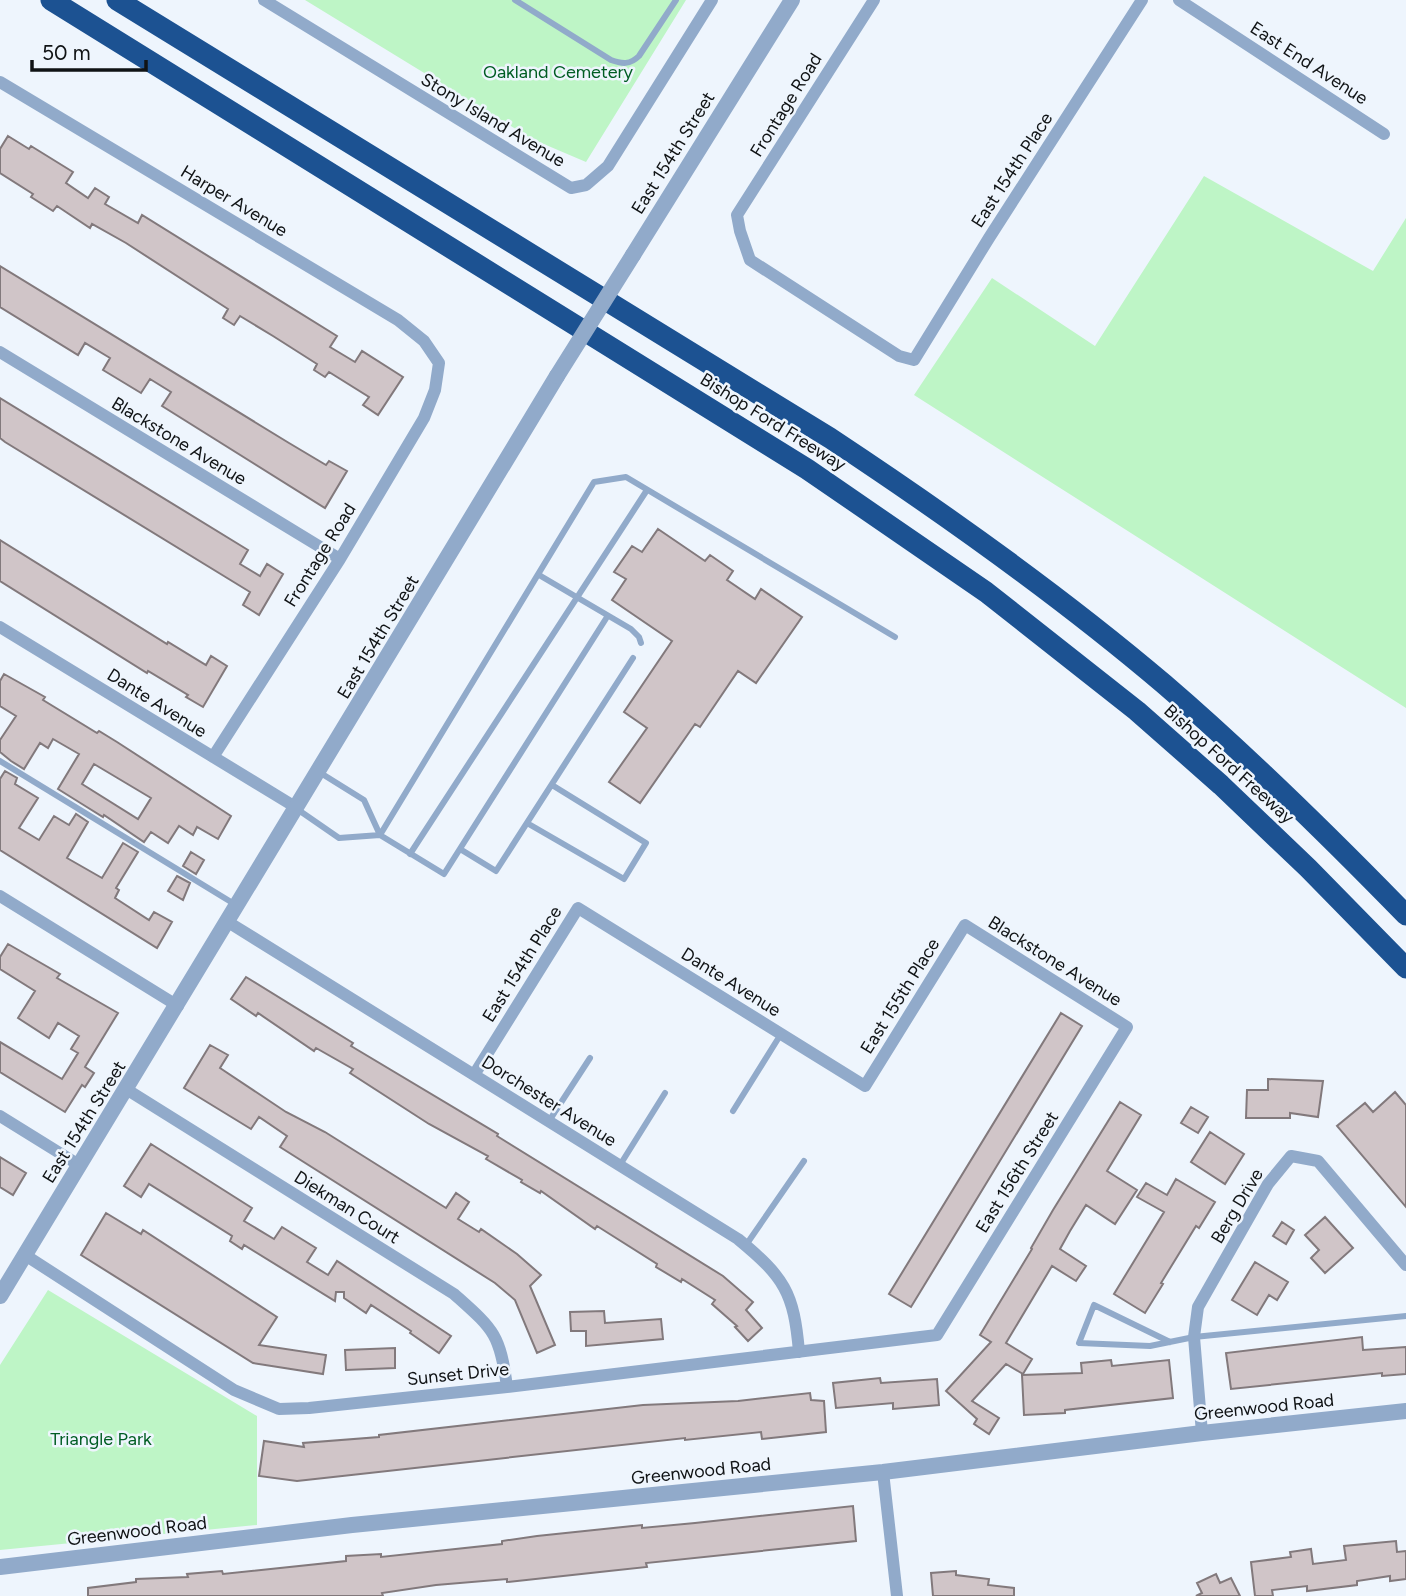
<svg xmlns="http://www.w3.org/2000/svg" width="1406" height="1596" font-family="Figtree,sans-serif">
<style>
.green{fill:#bef5c6}
.building{fill:#d0c5c8;stroke:#82797c;stroke-width:2;fill-rule:evenodd}
.lines{fill:none;stroke-linecap:round;stroke-linejoin:round}
.service{stroke:#91aaca;stroke-width:6}
.minor{stroke:#91aaca;stroke-width:12}
.tertiary{stroke:#91aaca;stroke-width:16}
.motorway{stroke:#1c5292;stroke-width:21}
.tertiary-bridge{stroke:#91aaca;stroke-width:16}
.labels{text-anchor:middle;dominant-baseline:central;stroke-width:5;stroke-linejoin:round;paint-order:stroke}
.street-label{font-size:18px;fill:#101315;stroke:#eef5fd}
.park-label{font-size:18px;fill:#005d23;stroke:#eef5fd}
</style>
<rect width="100%" height="100%" fill="#eef5fd"/>
<path class="green" d="M305,0H686L586,162L532,139Z
M1204,176L1373,271L1406,218V708L914,395L992,278L1095,346Z
M48,1290L257,1416V1525L0,1550V1365Z"/>
<path class="building" d="M8,136L29,149L31,146L73,172L66,183L88,198L95,188L109,197L105,204L138,223L142,215L337,336L330,347L355,362L362,351L403,377L378,415L363,405L369,397L329,372L325,377L314,370L317,364L273,336L240,316L234,325L223,318L228,309L126,243L92,224L90,228L57,206L53,211L31,197L33,194L0,173V149Z
M0,266L289,443L326,465L329,461L347,471L325,508L162,406L171,392L150,379L141,393L103,370L110,358L85,343L78,355L0,307Z
M0,398L248,550L240,564L260,576L267,564L283,574L259,615L243,605L250,592L5,442L0,438Z
M658,529L705,561L710,555L733,571L727,580L755,599L761,589L802,617L756,683L738,671L700,727L695,724L640,803L609,782L647,728L624,712L672,641L612,600L626,579L614,572L632,546L642,552Z
M0,540L167,644L168,642L206,665L211,656L227,666L203,707L186,697L188,695L148,671L147,673L0,581Z
M4,674L45,697L43,700L97,733L99,731L117,742L231,816L218,839L197,827L193,835L179,826L168,843L151,832L144,842L104,815L103,817L82,804L58,789L79,754L53,739L48,748L40,743L24,769L11,761L0,752V740L16,716L0,706V681ZM94,764L151,798L138,819L82,784Z
M5,771L17,778L15,784L38,798L19,828L39,840L54,816L69,825L76,814L88,822L67,858L102,878L123,843L138,852L116,888L119,890L115,898L149,920L154,912L172,922L157,948L0,850V779Z
M191,852L204,860L196,874L183,866Z
M177,876L190,883L183,900L168,891Z
M8,944L60,974L57,978L118,1013L85,1067L94,1073L85,1087L82,1085L65,1112L0,1072V1042L62,1079L78,1053L71,1049L79,1036L58,1023L49,1038L18,1018L35,991L0,969V957Z
M246,977L353,1043L351,1046L498,1134L497,1136L723,1276L753,1302L746,1310L762,1328L748,1341L735,1327L737,1326L712,1304L715,1300L682,1279L681,1282L656,1267L657,1264L597,1226L595,1229L541,1191L540,1193L521,1182L522,1180L486,1159L488,1156L429,1124L350,1073L353,1069L316,1048L314,1051L258,1013L256,1016L231,999Z
M1061,1013L1082,1026L911,1307L889,1294Z
M210,1045L228,1055L220,1068L286,1112L325,1132L446,1208L456,1193L469,1202L458,1219L479,1232L481,1229L517,1254L541,1275L530,1286L555,1345L537,1353L515,1300L495,1283L280,1147L287,1136L259,1117L251,1129L184,1088Z
M1268,1079L1323,1081L1318,1117L1290,1113V1118H1246L1247,1090H1268Z
M1395,1092L1406,1105V1207L1337,1126L1365,1103L1373,1112Z
M1120,1102L1141,1115L1107,1171L1137,1190L1115,1224L1086,1205L1070,1231L1060,1249L1086,1266L1076,1281L1052,1266L1006,1343L1032,1359L1023,1374L1006,1364L972,1401L999,1418L989,1434L974,1424L977,1419L946,1391L991,1342L980,1335L1032,1249L1031,1248L1053,1210Z
M1191,1107L1208,1117L1198,1133L1181,1123Z
M1210,1132L1244,1154L1225,1184L1191,1162Z
M151,1144L252,1208L244,1221L274,1239L282,1227L316,1248L307,1262L328,1275L337,1261L451,1336L439,1353L410,1333L411,1331L371,1305L366,1313L344,1298V1292H336L335,1301L244,1245L242,1249L230,1241L232,1236L149,1184L141,1197L124,1186Z
M0,1157L26,1173L13,1195L0,1187Z
M1176,1179L1215,1202L1199,1228L1196,1226L1161,1283L1163,1284L1145,1313L1114,1294L1164,1212L1137,1197L1146,1183L1167,1195Z
M106,1213L141,1234L143,1230L277,1317L259,1345L326,1355L323,1374L253,1363L81,1255Z
M1325,1217L1353,1248L1325,1273L1311,1258L1319,1250L1305,1235Z
M1282,1222L1294,1230L1286,1244L1273,1236Z
M1255,1262L1288,1282L1277,1300L1269,1295L1257,1315L1232,1300Z
M604,1311L605,1323L661,1319L663,1339L586,1346V1331H571L570,1312Z
M1362,1337L1363,1350L1406,1347V1374L1382,1376V1373L1231,1389L1226,1353Z
M395,1348V1368L346,1370L345,1350Z
M1111,1360L1112,1366L1169,1360L1173,1398L1065,1410V1413L1024,1415L1022,1375L1082,1373L1081,1363Z
M880,1378L881,1383L937,1379L939,1405L893,1409V1403L836,1408L833,1383Z
M810,1393L811,1400L824,1401L826,1432L762,1439L761,1432L685,1440V1438L297,1481L259,1476L264,1441L304,1447L303,1443L379,1437V1435L643,1405L738,1401Z
M853,1506L856,1541L646,1563L647,1567L609,1571L507,1582V1579L436,1585L382,1593L383,1596H88V1588L136,1582V1579L188,1577L187,1574L222,1571L223,1574L346,1561V1556L381,1554V1557L502,1544V1541L537,1536L642,1525V1528L695,1523Z
M1396,1541L1397,1552L1406,1551V1579L1390,1581V1576L1357,1581V1585L1307,1591V1586L1272,1590L1273,1596H1255L1251,1562L1291,1557L1290,1552L1311,1549L1313,1564L1346,1560L1344,1546Z
M956,1571V1575L989,1579L988,1585L1014,1588V1596H933L931,1573Z
M1216,1574L1220,1583L1231,1578L1240,1596H1196L1202,1593L1197,1583Z"/>
<g class="lines">
<path class="service" d="M515,0L611,60C622,64 630,65 639,56L676,0
M539,575L631,629L639,637L641,643
M0,761L236,905
M319,772L364,800L380,835L444,874L607,617
M297,809L339,838L380,835
M527,823L624,879L646,843L552,785
M380,835L594,482L626,477L895,637
M460,849L496,871L633,658
M410,854L647,490
M733,1111L781,1034
M549,1121L590,1058
M620,1165L665,1093
M746,1245L804,1161
M1170,1342L1094,1305L1079,1343L1150,1346L1194,1337L1406,1316"/>
<path class="minor" d="M264,0L571,188L586,185L608,166L712,0
M874,0L737,215L740,231L750,260L899,356L914,360L989,238L1142,0
M1179,0L1384,134
M0,82L398,320L424,341L439,363L435,390L424,418L340,559L213,757
M0,352L340,559
M0,627L297,808
M0,896L178,1006
M228,922L738,1239C784,1277 794,1292 799,1352
M126,1089L454,1294C493,1329 500,1333 507,1387
M0,1116L79,1165
M25,1255L234,1390L279,1409L309,1408L507,1387L937,1335L1127,1027L965,925L865,1086L578,908L474,1075
M1202,1433L1194,1337L1198,1307L1268,1184L1291,1156L1318,1161L1406,1265
M883,1472L897,1596"/>
<path class="tertiary" d="M633,255L792,0
M0,1296L557,376
M0,1567L352,1525L883,1472L1202,1433L1406,1411"/>
<path class="motorway" d="M51,0L807,469L986,592L1137,711L1221,785L1308,868L1406,968
M117,0L830,438C945,514 1058,594 1164,684C1249,757 1328,835 1406,915"/>
<path class="tertiary-bridge" d="M557,376L633,255"/>
</g>
<g class="labels">
<g class="street-label">
<text transform="translate(1309 63) rotate(33)">East End Avenue</text>
<text transform="translate(786 105) rotate(-58)">Frontage Road</text>
<text transform="translate(493 120) rotate(31)">Stony Island Avenue</text>
<text transform="translate(673 153) rotate(-58)">East 154th Street</text>
<text transform="translate(1012 170) rotate(-57)">East 154th Place</text>
<text transform="translate(234 201) rotate(31)">Harper Avenue</text>
<text transform="translate(773 422) rotate(32)">Bishop Ford Freeway</text>
<text transform="translate(179 441) rotate(31)">Blackstone Avenue</text>
<text transform="translate(320 555) rotate(-58)">Frontage Road</text>
<text transform="translate(378 637) rotate(-59)">East 154th Street</text>
<text transform="translate(157 703) rotate(32)">Dante Avenue</text>
<text transform="translate(1229 764) rotate(42)">Bishop Ford Freeway</text>
<text transform="translate(1055 961) rotate(32)">Blackstone Avenue</text>
<text transform="translate(522 964) rotate(-58)">East 154th Place</text>
<text transform="translate(731 982) rotate(32)">Dante Avenue</text>
<text transform="translate(900 996) rotate(-58)">East 155th Place</text>
<text transform="translate(549 1101) rotate(32)">Dorchester Avenue</text>
<text transform="translate(84 1122) rotate(-58)">East 154th Street</text>
<text transform="translate(1017 1172) rotate(-58)">East 156th Street</text>
<text transform="translate(1237 1206) rotate(-59)">Berg Drive</text>
<text transform="translate(347 1207) rotate(32)">Diekman Court</text>
<text transform="translate(458 1374) rotate(-6)">Sunset Drive</text>
<text transform="translate(1264 1407) rotate(-6)">Greenwood Road</text>
<text transform="translate(701 1471) rotate(-6)">Greenwood Road</text>
<text transform="translate(137 1531) rotate(-7)">Greenwood Road</text>
</g>
<g class="park-label">
<text x="558" y="72">Oakland Cemetery</text>
<text x="101" y="1439">Triangle Park</text>
</g>
</g>
<path d="M32 60v10h114v-10" fill="none" stroke="#101315" stroke-width="3.5"/>
<text x="42" y="60" font-size="21" fill="#101315" stroke="#eef5fd" stroke-width="5" paint-order="stroke">50 m</text>
</svg>
